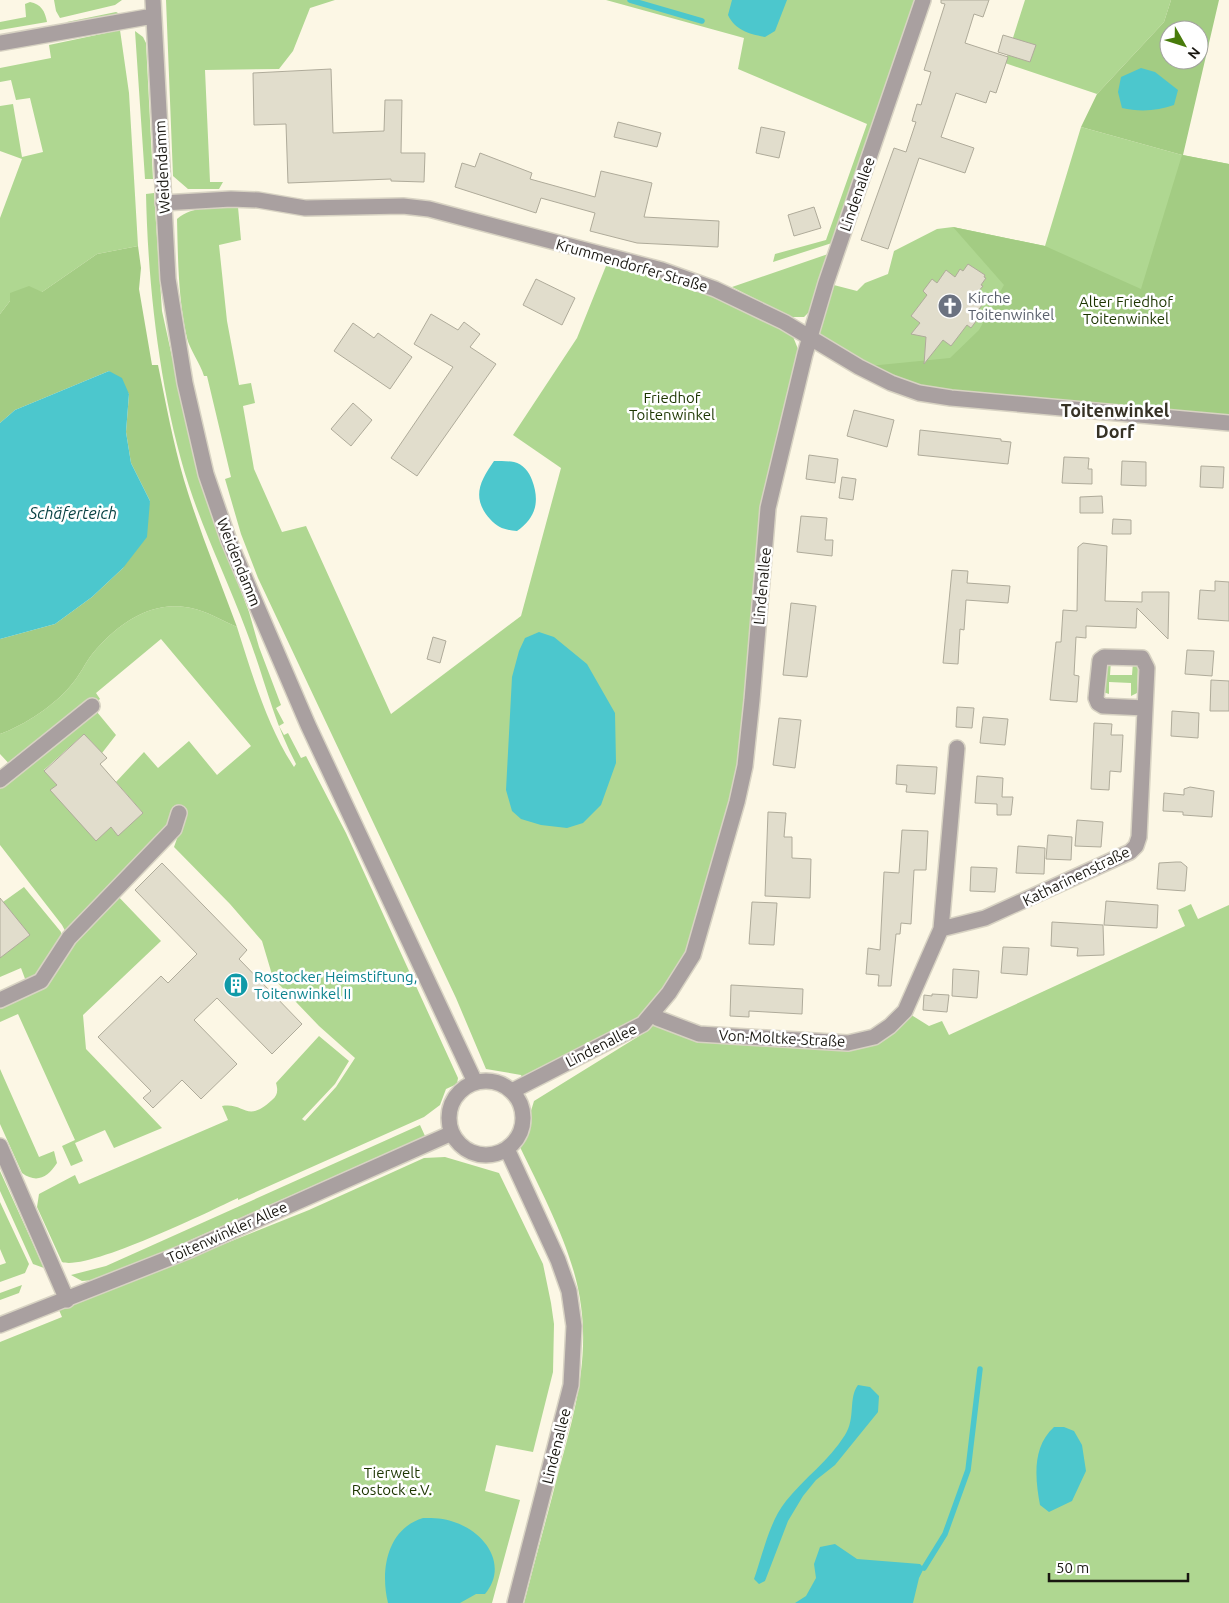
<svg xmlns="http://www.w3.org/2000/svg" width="1229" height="1603" font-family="Ubuntu,sans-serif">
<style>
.green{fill:#afd791;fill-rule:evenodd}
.forest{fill:#a3cc83;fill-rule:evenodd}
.water{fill:#4cc7cd}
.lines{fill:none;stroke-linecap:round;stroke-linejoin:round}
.stream{stroke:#4cc7cd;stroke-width:5.5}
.building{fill:#e1ddcc;stroke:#afab9a}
.minor-casing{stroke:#d8d3c3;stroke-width:18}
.minor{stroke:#a9a0a0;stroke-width:15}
.labels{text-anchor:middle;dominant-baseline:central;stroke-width:5;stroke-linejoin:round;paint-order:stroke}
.street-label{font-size:15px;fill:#191711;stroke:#fff}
.worship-label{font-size:15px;fill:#5b616d;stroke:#fff;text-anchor:start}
.park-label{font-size:15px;fill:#1c3500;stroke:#fff}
.culture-label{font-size:15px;fill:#0d838f;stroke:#fff;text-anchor:start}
.water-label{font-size:16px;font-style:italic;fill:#094244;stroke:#fff}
.quarter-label{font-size:18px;font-weight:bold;fill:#363225;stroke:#fff}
</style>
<rect width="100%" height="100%" fill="#fcf7e5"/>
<path class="green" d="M54,0H122L115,5L60,18L56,11Z
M166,0H335L310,8L293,51L279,69L205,70L210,182H223L219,189H188L173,176Z
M606,0H919L835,242L773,262L775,254L826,240L867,124L738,69L744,38Z
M1025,0H1171L1164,22L1097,94L1005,63Z
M30,2C41,4 45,11 47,22L0,30V22L26,17L25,4Z
M116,12L122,15L75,25L67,22Z
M120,30L129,93L138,246L97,254L42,292L11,293L10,301L0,314V218L22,159L0,151V106L13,104L22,157L43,152L30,98L16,100L11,80L0,82V68L51,58L49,45Z
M135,31L143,37L146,43L153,179H145Z
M1081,127L1182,155L1229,164V423L919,393L810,336L826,283L857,291L865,283L888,274L894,251L937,229L953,227L1045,246Z
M154,193L162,311L199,480L249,612L259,647L281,705L276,708L284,723L279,726L284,735L288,733L301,758L306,756L346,833L458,1078L457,1084L446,1089L440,1105L424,1117L238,1200V1198C208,1212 88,1271 62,1262L37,1207L39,1194L75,1175L79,1184L228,1120L222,1106C245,1102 246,1124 272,1100C278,1095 278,1090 276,1083L319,1036L349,1061L335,1084L302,1119L305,1121L336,1087L355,1058L319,1026L273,978L262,941L230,904L174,847L180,830L113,891L161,941L83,1015L86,1049L162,1128L114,1148L105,1130L75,1143L83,1161L71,1166L62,1146L75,1140L18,1014L0,1022V1000L29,987L69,938L62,925L0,845V780L14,769L0,754V734C25,725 55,705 72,684C80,675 85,663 93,653C117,624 152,599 191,608C207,611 223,621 237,627C252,674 267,726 294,767L296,764C273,721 264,676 246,630C228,581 205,535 189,486C160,396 148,287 146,194ZM161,639L251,746L217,775L189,741L158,768L144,752L116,782L143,813L118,835L111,827L51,790L57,785L44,770L84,734L102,753L116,735L92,706L100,699L96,693Z
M238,207L241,240L219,245L227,321L239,385L251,383L255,403L243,406L254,469L282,532L306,526L391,714L521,616L561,468L513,435L577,338L608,261L700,288L792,334L798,349L805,354L768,508L745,766L693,955L654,1012L526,1085L521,1075L486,1069L456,998L258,578L241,534L225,479L231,477L207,376H204C200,363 189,348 187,338C178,299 178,258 177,219C193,205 217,208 238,207Z
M831,253L813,308L804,317H791L732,287Z
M1111,661L1110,675H1132L1133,662L1138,665L1137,693L1131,696V683L1109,682V694L1103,692V666Z
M24,887L61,932C63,951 41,972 27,984L21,968L0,977V952L29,935L3,902Z
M1191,904L1198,919L1229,905V1603H524C535,1560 547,1517 558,1474C573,1419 589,1364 581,1306C575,1254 543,1195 520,1147L534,1101L644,1033L657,1018L678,1027L848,1043L905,1011L929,1026L942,1021L949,1035L1185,926L1178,910Z
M0,1069L39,1157L54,1151L57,1163C48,1177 37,1184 22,1173L0,1124Z
M420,1125L425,1136L175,1247L95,1280L82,1281L71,1275L106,1266Z
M445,1157L499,1173L543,1264L551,1303L554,1324L553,1372L533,1452L496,1445L485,1491L520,1500L492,1603H0V1342L62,1317L59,1310L309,1210L424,1158Z
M0,1171L44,1268L33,1264L0,1191Z
M0,1202L29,1264L25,1273L0,1282V1265L6,1263L0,1249Z
M22,1285L19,1293L0,1300V1293Z"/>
<path class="forest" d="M1171,0H1219L1183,155L1229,164V423L951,398L859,367L950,358L979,330L1004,285L953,227L1045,246L1141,289L1182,155L1081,127L1097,94L1164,22ZM1169,30H1199V60H1169Z
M138,246L141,268L139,289L152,365H158C166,404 173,442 184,480C199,530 219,578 237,627C223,621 207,611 191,608C152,599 117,624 93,653C85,663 80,675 72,684C55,705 25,725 0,734V639L55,624L92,597L123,568L150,501L131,463L126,432L129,394L109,371L15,410L0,423V314L10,301V293L29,286L42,292L97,254Z"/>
<path class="water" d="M732,0H787L775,31L765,37C749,34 735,30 728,15Z
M1141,68L1155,72L1178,90L1174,105C1158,111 1139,112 1122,108L1118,92L1121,77Z
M109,371L122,378L129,394L126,432L131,463L150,501L147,537L123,568L92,597L55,624L0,639V423L15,410Z
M494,461C500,461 507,461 514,462C523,464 529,472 532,480C540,501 536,518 517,531C505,530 498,528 490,519C471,498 480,481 494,461Z
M539,632L554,637L587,664L615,713L616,763L601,805L583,823L567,828L541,825L521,819L512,811L506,790L512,677L519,651L525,638Z
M858,1385L870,1387L879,1396L878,1412L835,1465L816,1480L803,1496L788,1521L765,1581L759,1584L754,1579C763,1554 769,1522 786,1501C804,1478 829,1461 845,1435C856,1418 848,1398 858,1385Z
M1054,1427H1064L1074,1431L1082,1445L1086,1471L1072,1501L1049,1512L1040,1505C1035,1478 1032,1447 1054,1427Z
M423,1518C434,1518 444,1518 454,1522C485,1532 509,1565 485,1594H476L460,1603H388C380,1570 387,1529 423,1518Z
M835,1544L857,1559L920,1564L924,1568L919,1578L913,1603H795L806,1596L816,1578L814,1564L820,1547Z"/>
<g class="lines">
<path class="stream" d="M630,0L702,21
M924,1568L945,1534L968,1470L980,1369"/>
</g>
<path class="building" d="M941,0H989L983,17L974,14L965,43L1008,57L996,93L990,91L986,103L956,93L941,137L974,148L965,173L919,158L888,249L861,240L894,148L906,152L916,122L912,121L917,104L921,105L931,72L924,70L945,4L941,3Z
M1003,35L1036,45L1030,62L998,52Z
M331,69L333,133L384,131L385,100H402L401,153H425L424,182L391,181V179L288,183L286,124L254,125L253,73Z
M618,122L661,133L657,147L614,137Z
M761,127L785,132L779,158L756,153Z
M480,153L532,173L530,179L595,197L601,171L652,183L644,217L719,221L718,247L637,243L590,231L595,213L541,198L536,213L455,187L462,163L475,167Z
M814,207L821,228L794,236L788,215Z
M968,264L985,275L984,277L986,278L981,285L983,286L977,293L986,300L976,313L980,316L971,328L967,325L951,346L943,340L924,364L926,337L911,334L920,323L911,316L927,295L923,291L932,279L937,283L946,270L955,277L960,269L963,271Z
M536,279L575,298L562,325L523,305Z
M431,314L458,330L464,322L480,334L470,347L496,364L417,476L391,458L453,367L414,344Z
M353,323L374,338L378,333L412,357L390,389L334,351Z
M353,403L372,420L351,446L331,429Z
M854,410L894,420L887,447L847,436Z
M920,430L1001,439V441L1011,442L1008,464L918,455Z
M809,455L838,459L835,483L806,479Z
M1064,457L1089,458L1088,469H1092V484L1062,483Z
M1122,461L1146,462V486L1121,485Z
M1201,466L1224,467L1223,488L1200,487Z
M842,477L856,479L853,500L839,498Z
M1102,496L1103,513H1080V497Z
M801,516L827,518L825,540H833L832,556L797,552Z
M1113,519L1131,520V534H1112Z
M1083,543L1107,546L1105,601L1142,602V592H1169L1168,639L1137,608L1136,628L1086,626V638L1076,637L1074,675L1079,676L1077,702L1050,700L1056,642H1061L1063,610L1077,611L1078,547Z
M952,570L968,571L967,583L1010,586L1008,603L966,600L964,630L960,629L958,664L943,663Z
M1215,581L1229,582V621L1198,619L1200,590L1215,591Z
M791,603L816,606L807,677L783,675Z
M433,637L446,641L440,663L427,659Z
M1187,650L1214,651L1212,676L1185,674Z
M1211,680L1229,681V711H1210Z
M957,707L974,708L972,728L956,727Z
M1172,711L1199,713L1198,738L1171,736Z
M983,717L1008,719L1005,745L980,743Z
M779,718L801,720L795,768L773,765Z
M1094,723L1112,724L1111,735H1123L1121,772L1110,771L1109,790L1091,789Z
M84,734L107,758L100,764L143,813L118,836L111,827L96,841L50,790L57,785L44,771Z
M897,765L937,767L935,794L906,792L907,785L896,784Z
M977,776L1003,778L1002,797H1013L1011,815H997V804L975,803Z
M1190,787L1214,791L1212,817L1183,815V812L1163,811L1164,793L1184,795V789Z
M768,812L786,813L784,837H792V858L811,859L810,898L765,896Z
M1077,820L1103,822L1101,847L1075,846Z
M902,830L928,831L926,870H914L911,924L901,923L900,934H896L891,986H878L879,975L866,974L868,948L880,950L884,872L899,873Z
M1048,835L1072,837L1071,860L1046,859Z
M1018,846L1045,848L1044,874L1016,873Z
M1176,862H1181L1187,867L1185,891L1157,889L1159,863Z
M162,863L247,950L239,959L302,1024L272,1054L217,998L194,1020L237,1064L201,1099L182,1080L153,1108L143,1098L151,1091L98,1037L161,976L168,983L197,954L135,890Z
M971,867L997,868L995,892L970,891Z
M0,898L30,935L0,958Z
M1106,901L1158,905L1157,928L1104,925Z
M752,902L777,903L774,945L749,944Z
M1052,922L1103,925L1104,955L1077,956L1078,948L1051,946Z
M1003,947L1029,948L1027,975L1001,973Z
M953,969L979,971L977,998L952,996Z
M731,985L803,989L802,1014L749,1011V1017L730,1016Z
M932,994L949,995L947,1012L923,1010L924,995L932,996Z"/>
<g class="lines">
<defs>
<path id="minor" d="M153,0L168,279L185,383L206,474L229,541L308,725L475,1082
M0,43L153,16
M163,203L231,199L258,200L305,208L403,206L429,209L662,270L715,289L784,322L859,367L891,383L919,393L951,398L1229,423
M0,780L92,706
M941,929L985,918L1130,852L1136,846L1139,837L1147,668L1142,658L1104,657L1100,660L1096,698L1098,703L1103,706L1145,708
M0,1000L41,981L69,938L174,829L179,813
M654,1012L657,1018L699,1034L848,1043L874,1037L890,1026L905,1011L941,929L957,748
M449 1118a37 37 0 1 1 74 0a37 37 0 1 1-74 0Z
M512,1091L643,1024L669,993L693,955L737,802L745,766L752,700L768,508L805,354L826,283L923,0
M0,1146L67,1300
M507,1149L558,1260L569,1291L574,1326L571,1385L515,1603
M0,1325L185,1252L452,1133"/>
</defs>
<use href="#minor" class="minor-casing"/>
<use href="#minor" class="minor"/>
</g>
<defs>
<symbol id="church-disc" viewBox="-11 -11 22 22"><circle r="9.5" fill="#6b7280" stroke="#fff"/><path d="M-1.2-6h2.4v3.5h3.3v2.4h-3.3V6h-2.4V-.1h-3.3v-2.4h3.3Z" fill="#fff"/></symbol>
<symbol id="building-disc" viewBox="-11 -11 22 22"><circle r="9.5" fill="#0f9aa8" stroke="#fff"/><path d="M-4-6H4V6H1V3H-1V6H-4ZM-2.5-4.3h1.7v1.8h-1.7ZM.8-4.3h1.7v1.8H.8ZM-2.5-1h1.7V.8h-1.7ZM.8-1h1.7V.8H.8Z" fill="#fff"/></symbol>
</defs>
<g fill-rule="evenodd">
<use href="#church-disc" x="936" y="292" width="28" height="28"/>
<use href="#building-disc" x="222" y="971" width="28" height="28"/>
</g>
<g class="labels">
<g class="street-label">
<text transform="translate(162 167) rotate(-93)">Weidendamm</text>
<text transform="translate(857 194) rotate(-71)">Lindenallee</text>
<text transform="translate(632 265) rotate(16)">Krummendorfer Straße</text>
<text transform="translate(239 562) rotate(68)">Weidendamm</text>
<text transform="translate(762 586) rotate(-85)">Lindenallee</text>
<text transform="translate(1076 876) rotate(-26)">Katharinenstraße</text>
<text transform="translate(782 1038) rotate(3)">Von-Moltke-Straße</text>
<text transform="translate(601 1045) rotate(-27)">Lindenallee</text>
<text transform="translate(227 1232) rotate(-24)">Toitenwinkler Allee</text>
<text transform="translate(556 1446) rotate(-76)">Lindenallee</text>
</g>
<g class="worship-label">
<text x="968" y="297">Kirche<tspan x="968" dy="17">Toitenwinkel</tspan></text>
</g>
<g class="park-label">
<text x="1126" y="301">Alter Friedhof<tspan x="1126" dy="17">Toitenwinkel</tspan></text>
<text x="672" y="397">Friedhof<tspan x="672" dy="17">Toitenwinkel</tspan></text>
<text x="392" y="1472">Tierwelt<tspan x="392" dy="17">Rostock e.V.</tspan></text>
</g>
<g class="culture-label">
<text x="254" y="976">Rostocker Heimstiftung,<tspan x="254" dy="17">Toitenwinkel II</tspan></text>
</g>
<g class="water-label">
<text x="73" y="513">Schäferteich</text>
</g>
<g class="quarter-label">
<text x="1115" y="410">Toitenwinkel<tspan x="1115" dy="21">Dorf</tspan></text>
</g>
</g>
<g transform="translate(1184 45) rotate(129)"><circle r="24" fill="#ffffff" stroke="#a3a2a0"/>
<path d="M0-4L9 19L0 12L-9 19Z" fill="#487b0b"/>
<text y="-8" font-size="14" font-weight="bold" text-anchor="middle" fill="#191711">N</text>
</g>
<path d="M1049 1573v8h139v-8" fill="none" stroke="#191711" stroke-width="2.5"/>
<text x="1056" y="1573" font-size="15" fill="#191711" stroke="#ffffff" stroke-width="4" paint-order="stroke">50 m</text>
</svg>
